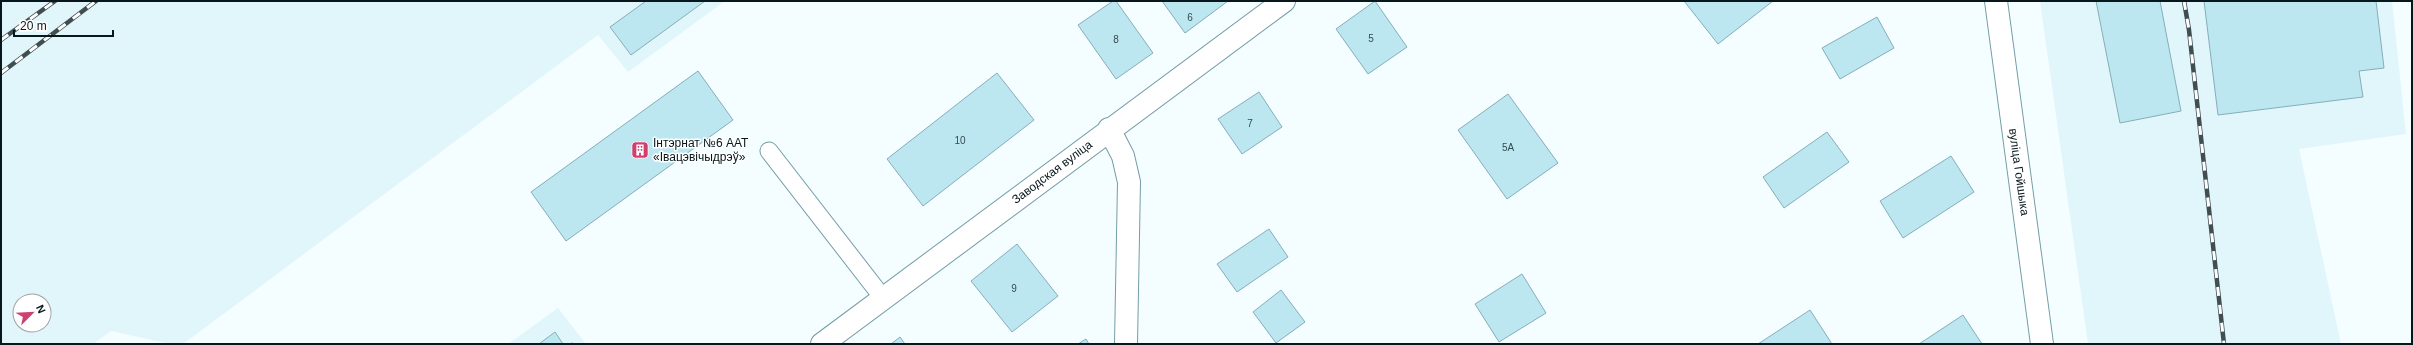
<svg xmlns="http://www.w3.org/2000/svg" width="2413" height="345" font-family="Helvetica,sans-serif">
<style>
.built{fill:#e1f6fb;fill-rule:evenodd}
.building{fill:#bce7f1;stroke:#85aeb8}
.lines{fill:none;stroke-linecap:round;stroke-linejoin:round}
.lane-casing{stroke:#749da6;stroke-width:19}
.street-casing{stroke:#749da6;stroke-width:24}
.path{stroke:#8c989b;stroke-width:2.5;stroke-dasharray:2 3;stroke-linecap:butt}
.lane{stroke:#fff;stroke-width:17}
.street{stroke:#fff;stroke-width:22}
.rail-casing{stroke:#404e52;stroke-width:4.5}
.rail{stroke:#fff;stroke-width:3;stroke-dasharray:9;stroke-linecap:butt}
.labels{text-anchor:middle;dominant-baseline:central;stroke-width:3;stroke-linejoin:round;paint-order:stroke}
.number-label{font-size:10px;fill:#344b50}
.poi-label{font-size:12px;fill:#07171b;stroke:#fff;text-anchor:start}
.street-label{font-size:12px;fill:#07171b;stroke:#fff}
</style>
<rect width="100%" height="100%" fill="#f4fdff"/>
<path class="built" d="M1,1H725L628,72L598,35L183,344H170L111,331L93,344H1ZM20,301H44V325H20Z
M2040,1H2392L2406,134L2299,149L2341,344H2088Z
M558,308L586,344H508Z"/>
<path class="building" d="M646,1H705L631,55L610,27Z
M1113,1H1116L1153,53L1116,79L1078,25Z
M1162,1H1228L1185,33Z
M1375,1L1407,47L1368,74L1336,29Z
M1684,1H1773L1718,44Z
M2096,1H2160L2181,111L2120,123Z
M2204,1H2376L2384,68L2359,71L2363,97L2218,115Z
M1877,17L1894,48L1840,79L1822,48Z
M698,71L733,120L566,241L531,192Z
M997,73L1034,120L923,206L887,159Z
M1259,92L1282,127L1242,154L1218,119Z
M1508,94L1558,163L1507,199L1458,130Z
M1827,132L1849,162L1784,208L1763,177Z
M1951,156L1974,192L1903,238L1880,201Z
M1269,229L1288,257L1237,292L1217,264Z
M1017,244L1058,296L1012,332L971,281Z
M1522,274L1546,313L1499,342L1475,304Z
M1281,290L1305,322L1276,343L1253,312Z
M1810,310L1832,344H1758Z
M1963,315L1982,344H1919Z
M555,332L563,344H539Z
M900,337L905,344H891Z
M1086,339L1089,344H1078Z"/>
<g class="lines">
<defs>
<path id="lane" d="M769,151L883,298"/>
<path id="street" d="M1996,1L2042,344
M1109,129L1123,156L1129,182L1126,344
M822,344L1284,1"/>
</defs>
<use href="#lane" class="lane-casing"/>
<use href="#street" class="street-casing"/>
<path class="path" d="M571,344H575"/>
<use href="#lane" class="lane"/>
<use href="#street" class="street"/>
<defs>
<path id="rail" d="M2184,1L2189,30L2224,344
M1,40L55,1
M1,73L96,1"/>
</defs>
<use href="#rail" class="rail-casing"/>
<use href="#rail" class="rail"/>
</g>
<defs>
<symbol id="building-square" viewBox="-11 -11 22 22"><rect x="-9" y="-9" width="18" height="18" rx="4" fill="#cd4070" stroke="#fff"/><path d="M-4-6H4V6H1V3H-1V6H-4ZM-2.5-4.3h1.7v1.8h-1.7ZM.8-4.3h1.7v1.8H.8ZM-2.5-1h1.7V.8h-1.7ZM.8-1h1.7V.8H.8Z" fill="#fff"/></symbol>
</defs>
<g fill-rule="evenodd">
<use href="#building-square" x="630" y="140" width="20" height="20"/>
</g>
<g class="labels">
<g class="number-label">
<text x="1190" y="17">6</text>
<text x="1371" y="38">5</text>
<text x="1116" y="39">8</text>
<text x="1250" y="123">7</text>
<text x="960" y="140">10</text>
<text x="1508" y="147">5А</text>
<text x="1014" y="288">9</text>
</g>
<g class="poi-label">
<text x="653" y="143">Інтэрнат №6 ААТ<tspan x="653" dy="14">«Івацэвічыдрэў»</tspan></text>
</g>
<g class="street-label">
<text transform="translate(1052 172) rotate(-37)">Заводская вуліца</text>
<text transform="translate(2019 172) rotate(82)">вуліца Гойшыка</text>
</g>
</g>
<rect width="2413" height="345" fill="none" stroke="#07171b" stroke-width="4"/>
<g transform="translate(32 313) rotate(66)"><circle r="19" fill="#ffffff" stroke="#9ca2a4"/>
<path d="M0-3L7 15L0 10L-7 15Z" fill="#cd4070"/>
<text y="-6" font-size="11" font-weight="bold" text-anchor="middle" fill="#07171b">N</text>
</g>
<path d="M14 30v6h99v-6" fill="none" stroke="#07171b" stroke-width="2"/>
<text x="20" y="30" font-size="12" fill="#07171b" stroke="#ffffff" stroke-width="3" paint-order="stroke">20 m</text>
</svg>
